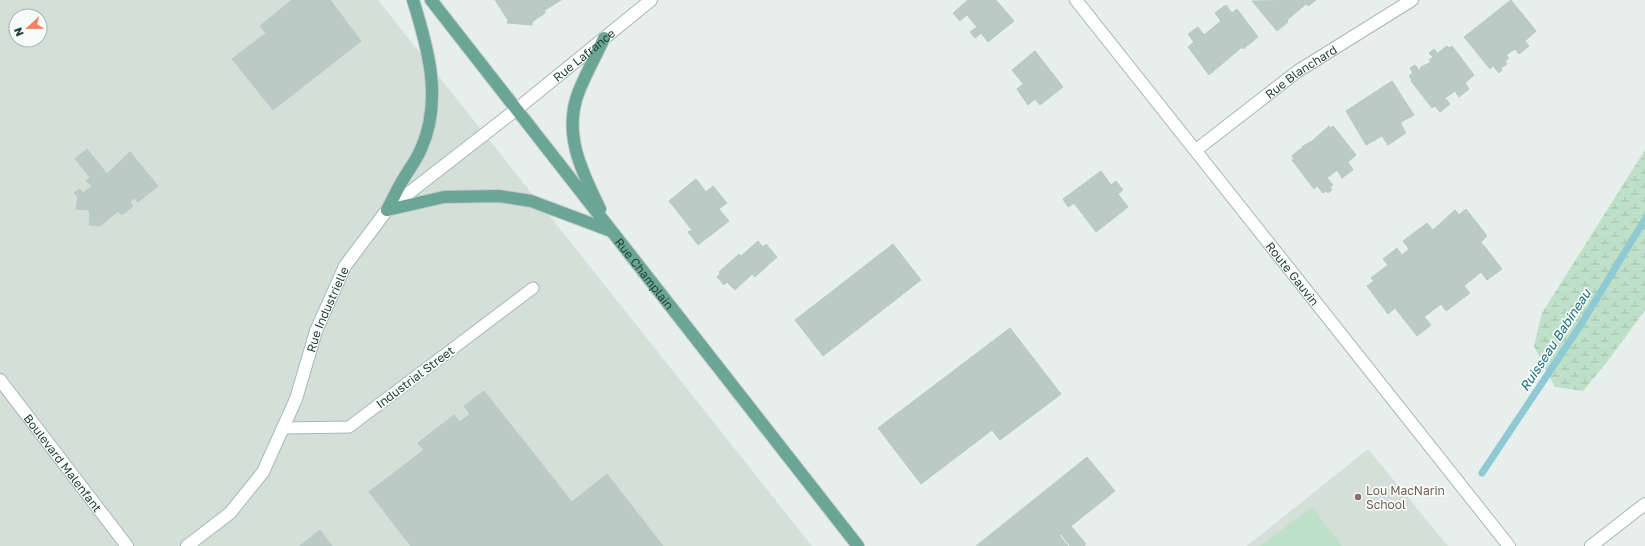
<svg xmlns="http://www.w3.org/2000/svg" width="1645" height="546" font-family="'Golos Text',sans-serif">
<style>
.built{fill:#d4dfda;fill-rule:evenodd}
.grass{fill:#bfe0c8}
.wetland{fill:url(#wetland-marsh)}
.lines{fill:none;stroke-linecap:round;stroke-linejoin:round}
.stream{stroke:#8ec9d4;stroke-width:7}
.building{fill:#bbcac4;stroke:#b8c9c2}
.service-casing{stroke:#a8b8b2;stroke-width:13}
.minor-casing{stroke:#a8b8b2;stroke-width:14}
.tertiary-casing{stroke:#a8b8b2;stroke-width:14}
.secondary-casing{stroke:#a4bbb3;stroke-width:14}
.primary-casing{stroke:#c2cac8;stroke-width:14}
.service{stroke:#fff;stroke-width:11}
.minor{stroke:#fff;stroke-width:12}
.tertiary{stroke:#fff;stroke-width:12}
.secondary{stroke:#fff;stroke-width:12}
.primary{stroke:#6aa596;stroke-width:12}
.education-dot{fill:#8d6e63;stroke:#f7fbf9;stroke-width:1.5}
.labels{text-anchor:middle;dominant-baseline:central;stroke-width:3.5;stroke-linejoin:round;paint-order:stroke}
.street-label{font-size:12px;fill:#24423a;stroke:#f7fbf9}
.education-label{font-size:12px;fill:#785e54;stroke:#f7fbf9;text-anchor:start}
.water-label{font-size:13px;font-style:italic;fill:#1c6f80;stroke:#f7fbf9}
</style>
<defs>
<pattern id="wetland-marsh" width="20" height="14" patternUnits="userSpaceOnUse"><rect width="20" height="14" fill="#bfe0c8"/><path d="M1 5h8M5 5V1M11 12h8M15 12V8" fill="none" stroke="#a4c1ad"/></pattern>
</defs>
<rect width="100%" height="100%" fill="#e6efeb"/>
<path class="built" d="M0,0H378L812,546H0ZM16,16H40V40H16Z
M1368,449L1448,546H1247Z"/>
<path class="grass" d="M1312,507L1342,546H1260Z"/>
<path class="wetland" d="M1645,150V310L1607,362L1583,391L1555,387L1534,346L1542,313Z"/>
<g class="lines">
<path class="stream" d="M1482,473L1580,326L1645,219"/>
</g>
<path class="building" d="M292,0H330L361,41L273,110L232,59L266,33L260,26Z
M495,0H561L545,10V13L532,22V25L507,23L508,20Z
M968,0H996L1014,21L988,42L981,33L975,38L970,32L977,27L967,15L960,21L953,13Z
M1316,0L1308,6L1306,4L1287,20L1288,22L1277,31L1252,1Z
M1511,0L1536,31L1525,41L1529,46L1519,54L1515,49L1506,55L1509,58L1505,61L1507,64L1501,68L1502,70L1499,73L1493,66L1490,69L1464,37Z
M1226,5L1232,13L1237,9L1258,37L1243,49L1242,47L1209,75L1188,47L1194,42L1188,34L1198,27L1204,35L1221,21L1215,13Z
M1447,46L1449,48L1452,46L1474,75L1465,83L1469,89L1459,97L1455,91L1445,98L1450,104L1440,112L1435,106L1432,108L1411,81L1412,80L1409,76L1413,73L1410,68L1415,65L1420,71L1421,67L1431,62L1429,60L1433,57L1429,53L1434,49L1439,55L1438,53Z
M1035,51L1063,87L1040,105L1035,99L1028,105L1023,98L1017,89L1023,84L1012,70Z
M1392,81L1414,115L1401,122V124L1406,133L1388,145L1382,136L1366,145L1346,111Z
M1329,126L1331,128L1333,126L1356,155L1348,162L1353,170L1342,178L1337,170L1327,178L1333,185L1330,187L1332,190L1328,193L1326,191L1323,193L1317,186L1314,189L1292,160L1294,159L1292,156L1300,149L1301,150L1303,146L1312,141Z
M87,149L107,174L130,152L158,186L138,202L134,198L130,202L133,206L122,215L118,211L100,226L89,225L90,213L88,210L76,209L78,197L74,193L80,189L83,193L92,186L86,181L90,177L75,159Z
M1101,171L1111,185L1116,181L1123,190L1118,194L1128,207L1096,232L1074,203L1068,207L1063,199Z
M696,179L706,192L713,186L727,203L719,209L729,221L698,245L688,232L692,230L669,201Z
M1466,209L1487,236L1481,242L1502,269L1487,280L1481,272L1464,286L1470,293L1446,311L1441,304L1424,317L1431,325L1417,336L1395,308L1388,314L1367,286L1374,281L1371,278L1388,265L1383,259L1397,248L1402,255L1409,249L1403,241L1427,223L1433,230L1455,210L1459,215Z
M758,241L763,247L766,244L777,257L755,277L752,274L735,290L727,282L724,285L717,277L720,274L719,272L739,254L741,256Z
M893,244L921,280L823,356L795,320Z
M1010,328L1061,394L1000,440L992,430L921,484L878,428Z
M484,391L572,502L607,474L663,546H411L369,492L424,450L418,443L454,415L460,422L470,414L464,406Z
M1087,457L1115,491L1071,526L1086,544L1084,546H1070L1061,534L1059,535L1068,546H976Z
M320,530L332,546H300Z"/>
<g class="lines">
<defs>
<path id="service" d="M284,428L349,427L533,288"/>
<g id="minor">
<path id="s1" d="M1196,150L1298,71L1412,0"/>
<path id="s2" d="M0,380L127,546"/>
<path d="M1591,546L1645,504"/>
</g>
<g id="tertiary">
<path id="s3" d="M1076,0L1509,546"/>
<path id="s4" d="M517,109L651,0"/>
</g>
<g id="secondary">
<path id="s5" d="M187,546L230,513L263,472L296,399L316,331L345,266L387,210L517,109"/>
</g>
<g id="primary">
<path id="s6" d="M431,0L858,546"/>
<path d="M600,209C582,172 562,133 579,91C586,73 596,56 604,38"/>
<path d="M387,210L444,197L499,196L531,201L611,231"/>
<path d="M387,210C392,201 396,192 401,183C407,172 416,161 421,149C443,100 428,48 413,0"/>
</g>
</defs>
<use href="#service" class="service-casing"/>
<use href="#minor" class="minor-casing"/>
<use href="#tertiary" class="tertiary-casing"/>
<use href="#secondary" class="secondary-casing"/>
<use href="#primary" class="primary-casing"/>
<use href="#service" class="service"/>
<use href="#minor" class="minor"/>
<use href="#tertiary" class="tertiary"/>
<use href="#secondary" class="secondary"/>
<use href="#primary" class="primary"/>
</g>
<circle class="education-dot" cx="1358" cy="497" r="4"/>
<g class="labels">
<g class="street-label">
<text stroke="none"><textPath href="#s4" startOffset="86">Rue Lafrance</textPath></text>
<text stroke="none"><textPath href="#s1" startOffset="131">Rue Blanchard</textPath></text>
<text stroke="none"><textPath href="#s6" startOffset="347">Rue Champlain</textPath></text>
<text stroke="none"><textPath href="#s3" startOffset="349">Route Gauvin</textPath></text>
<text stroke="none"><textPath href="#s5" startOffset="282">Rue Industrielle</textPath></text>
<text transform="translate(415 377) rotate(-37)">Industrial Street</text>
<text stroke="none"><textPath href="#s2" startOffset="104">Boulevard Malenfant</textPath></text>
</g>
<g class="education-label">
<text x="1366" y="490">Lou MacNarin<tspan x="1366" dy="14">School</tspan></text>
</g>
<g class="water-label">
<text transform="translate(1555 340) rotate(-57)">Ruisseau Babineau</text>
</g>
</g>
<g transform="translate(28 28) rotate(248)"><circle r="19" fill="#f7fbf9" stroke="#a3b1ad"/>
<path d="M0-3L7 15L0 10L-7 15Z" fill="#f4845f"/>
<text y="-6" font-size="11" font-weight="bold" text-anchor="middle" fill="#24423a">N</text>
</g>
</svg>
